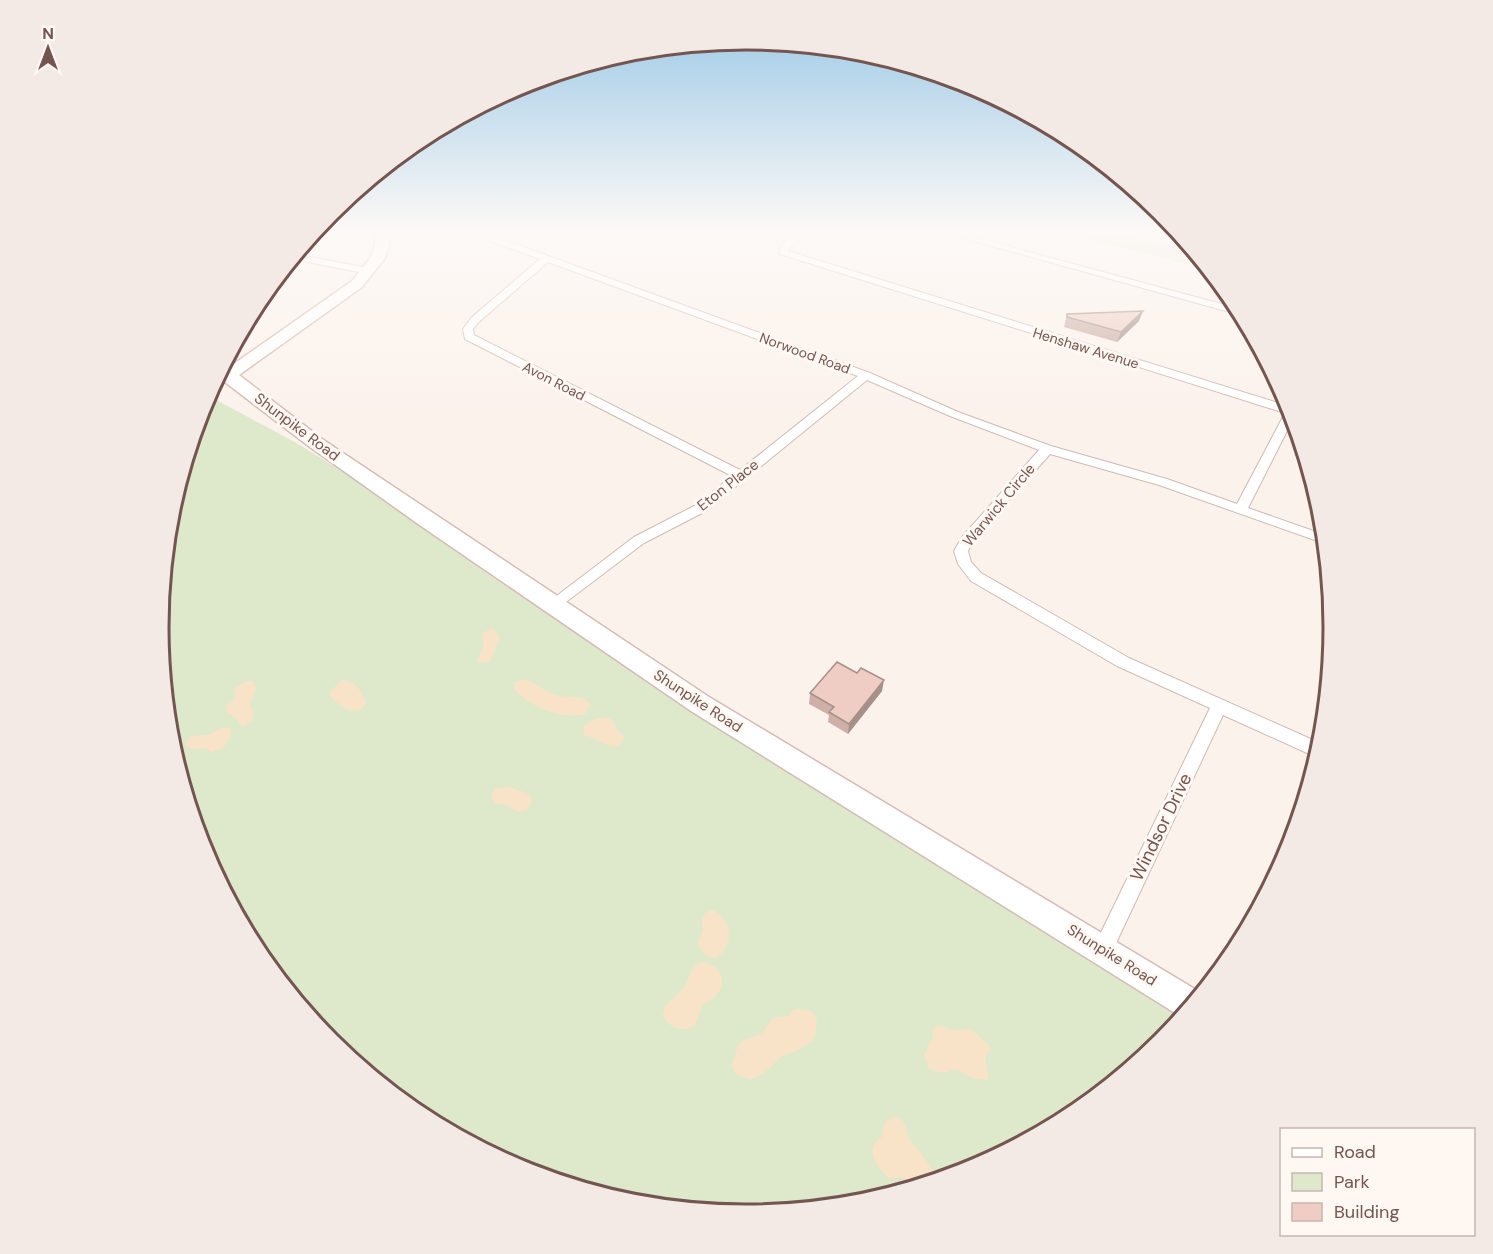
<svg xmlns="http://www.w3.org/2000/svg" width="1493" height="1254" font-family="'DM Sans',sans-serif">
<style>
.green{fill:#dde9ca}
.sand{fill:#f8e3c9}
.lines{fill:none;stroke-linecap:round;stroke-linejoin:round}
.street-casing{stroke:#cfbab4;stroke-width:2}
.secondary-casing{stroke:#d5bbb4;stroke-width:3}
.street{fill:#fff;fill-rule:evenodd}
.secondary{fill:#fff;fill-rule:evenodd}
.wall{fill:#ceb0a9}
.shaded-wall{fill:#a7908a}
.building{fill:#efcdc5;stroke:#a7908a;stroke-width:1.5}
.labels{text-anchor:middle;dominant-baseline:central;stroke-width:6;stroke-linejoin:round;paint-order:stroke}
.far-street-label{font-size:14px;fill:#755550;stroke:#fef7f2}
.street-label{font-size:15px;fill:#755550;stroke:#fef7f2}
.near-street-label{font-size:18px;fill:#755550;stroke:#fef7f2}
.rim{fill:none;stroke:#755550;stroke-width:3}
</style>
<rect width="100%" height="100%" fill="#fbf2ec"/>
<path class="green" d="M1058,232H1114L1196,253L1211,270Z
M207,395L300,445L348,475L519,595L757,752L1182,1019L1162,1043L1073,1116L971,1170L861,1204L746,1215L631,1204L521,1170L420,1116L330,1043L257,953L203,852L170,741L159,627L170,512Z"/>
<path class="sand" d="M490,629H494L500,638L490,662H477L484,645L482,634Z
M525,679C537,684 547,693 560,696C572,699 581,694 591,704L585,714C561,720 530,707 514,689L515,682Z
M343,680C356,681 363,693 366,704L358,711L347,710L330,697L331,690Z
M247,681H252L256,687L250,705L254,714L252,722L242,727L237,719L227,712L226,707L236,697L234,692L236,687Z
M597,718H609L614,722L615,728L625,737L619,746C605,748 599,738 584,735L583,726Z
M223,727L231,729L230,738L223,748L211,752L205,748L192,749L185,746L190,736L208,735Z
M509,787L527,793L533,800L527,810L517,812L508,805L494,803L491,794L495,789Z
M713,910C732,919 735,946 716,958C706,956 700,953 698,942L703,931L702,918L706,912Z
M703,962C732,969 725,996 702,1005L695,1026C681,1032 670,1029 663,1015L665,1006L684,988L694,966Z
M800,1009L811,1011L817,1018L815,1035L811,1042L795,1052L783,1055L763,1074L751,1079L740,1076L734,1072L732,1065L738,1046L743,1040L761,1034L773,1018L789,1016L793,1010Z
M939,1025L952,1030L971,1029L991,1047L985,1059L989,1078L986,1080L972,1078L956,1069L944,1073L929,1069L924,1054L932,1040L934,1027Z
M899,1117C910,1126 904,1140 917,1148L940,1180L910,1189L906,1179L901,1177L889,1179C878,1167 862,1149 882,1137C884,1124 884,1118 899,1117Z"/>
<g class="lines">
<defs>
<path id="street" d="M801,232H811L791,246L788,251L1291,407L1294,417L1248,508L1325,535L1326,544L1159,485L1050,454L972,542L968,551L971,562L981,573L1129,658L1322,744L1318,758L1223,715L1110,956L1103,959L1096,956L1093,949L1210,708L1117,666L971,581L958,564L954,551L962,537L1039,450L950,416L867,380L706,511L644,543L558,608L553,609L546,604L634,537L696,505L732,476L465,339L463,329L472,317L540,259L490,241V237H496L870,373L958,412L1051,446L1167,479L1237,504L1285,413L780,254L779,252L784,242ZM548,262L858,376L740,470L474,335L473,329L480,321Z
M941,232H955L1240,309L1244,316Z
M310,257L369,268L374,271L369,274L307,262L305,260Z"/>
<path id="secondary" d="M376,232H388L389,245L385,258L362,287L239,375L322,439L709,697L1203,994L1183,1018L691,711L421,526L310,447L217,376L222,367L228,368L352,281L371,257L375,245Z"/>
</defs>
<use href="#street" class="street-casing"/>
<use href="#secondary" class="secondary-casing"/>
<use href="#street" class="street"/>
<use href="#secondary" class="secondary"/>
</g>
<path class="wall" d="M1067,314L1139,321L1117,342L1064,327Z
M882,691L848,734L828,722L829,715L809,704L810,693Z"/>
<path class="shaded-wall" d="M1143,311L1139,321L1117,342L1121,332Z
M884,680L882,691L848,734L849,724Z"/>
<path class="building" d="M1143,311L1121,332L1067,317V314Z
M837,662L857,673L861,668L884,680L849,724L829,712L834,707L810,693Z"/>
<linearGradient id="sky" x2="0" y2="1"><stop stop-color="#98c7e6"/><stop offset="0.57" stop-color="#fdf9f6"/><stop offset="1" stop-color="#fdf9f6" stop-opacity="0"/></linearGradient>
<rect width="1493" height="408" fill="url(#sky)"/>
<g class="labels">
<g class="far-street-label">
<text transform="translate(1086 348) rotate(17)">Henshaw Avenue</text>
<text transform="translate(805 353) rotate(20)">Norwood Road</text>
<text transform="translate(554 381) rotate(27)">Avon Road</text>
</g>
<g class="street-label">
<text transform="translate(297 427) rotate(37)">Shunpike Road</text>
<text transform="translate(728 485) rotate(-38)">Eton Place</text>
<text transform="translate(999 505) rotate(-50)">Warwick Circle</text>
<text transform="translate(698 701) rotate(33)">Shunpike Road</text>
<text transform="translate(1112 955) rotate(32)">Shunpike Road</text>
</g>
<g class="near-street-label">
<text transform="translate(1161 827) rotate(-64)">Windsor Drive</text>
</g>
</g>
<path d="M0 0H1493V1254H0ZM169 627a577 577 0 1 1 1154 0a577 577 0 1 1-1154 0Z" fill="#f3eae5" fill-rule="evenodd"/>
<path class="rim" d="M169 627a577 577 0 1 1 1154 0a577 577 0 1 1-1154 0Z"/>
<rect x="1280" y="1128" width="195" height="108" fill="#fef7f2" stroke="#c7b6b1" stroke-width="1.5"/>
<rect x="1292" y="1148" width="30" height="9" fill="#ffffff" stroke="#c7b6b1" stroke-width="1.5"/>
<text x="1334" y="1158" font-size="18" fill="#755550">Road</text>
<rect x="1292" y="1173" width="30" height="18" fill="#dde9ca" stroke="#c7b6b1" stroke-width="1.5"/>
<text x="1334" y="1188" font-size="18" fill="#755550">Park</text>
<rect x="1292" y="1203" width="30" height="18" fill="#efcdc5" stroke="#c7b6b1" stroke-width="1.5"/>
<text x="1334" y="1218" font-size="18" fill="#755550">Building</text>
<g transform="translate(48 48)" stroke="#fef7f2" stroke-width="4.5" paint-order="stroke">
<path d="M0-4.5L10 22L0 15L-10 22Z" fill="#755550"/>
<text y="-9" font-size="16" font-weight="bold" text-anchor="middle" fill="#755550">N</text>
</g>
</svg>
